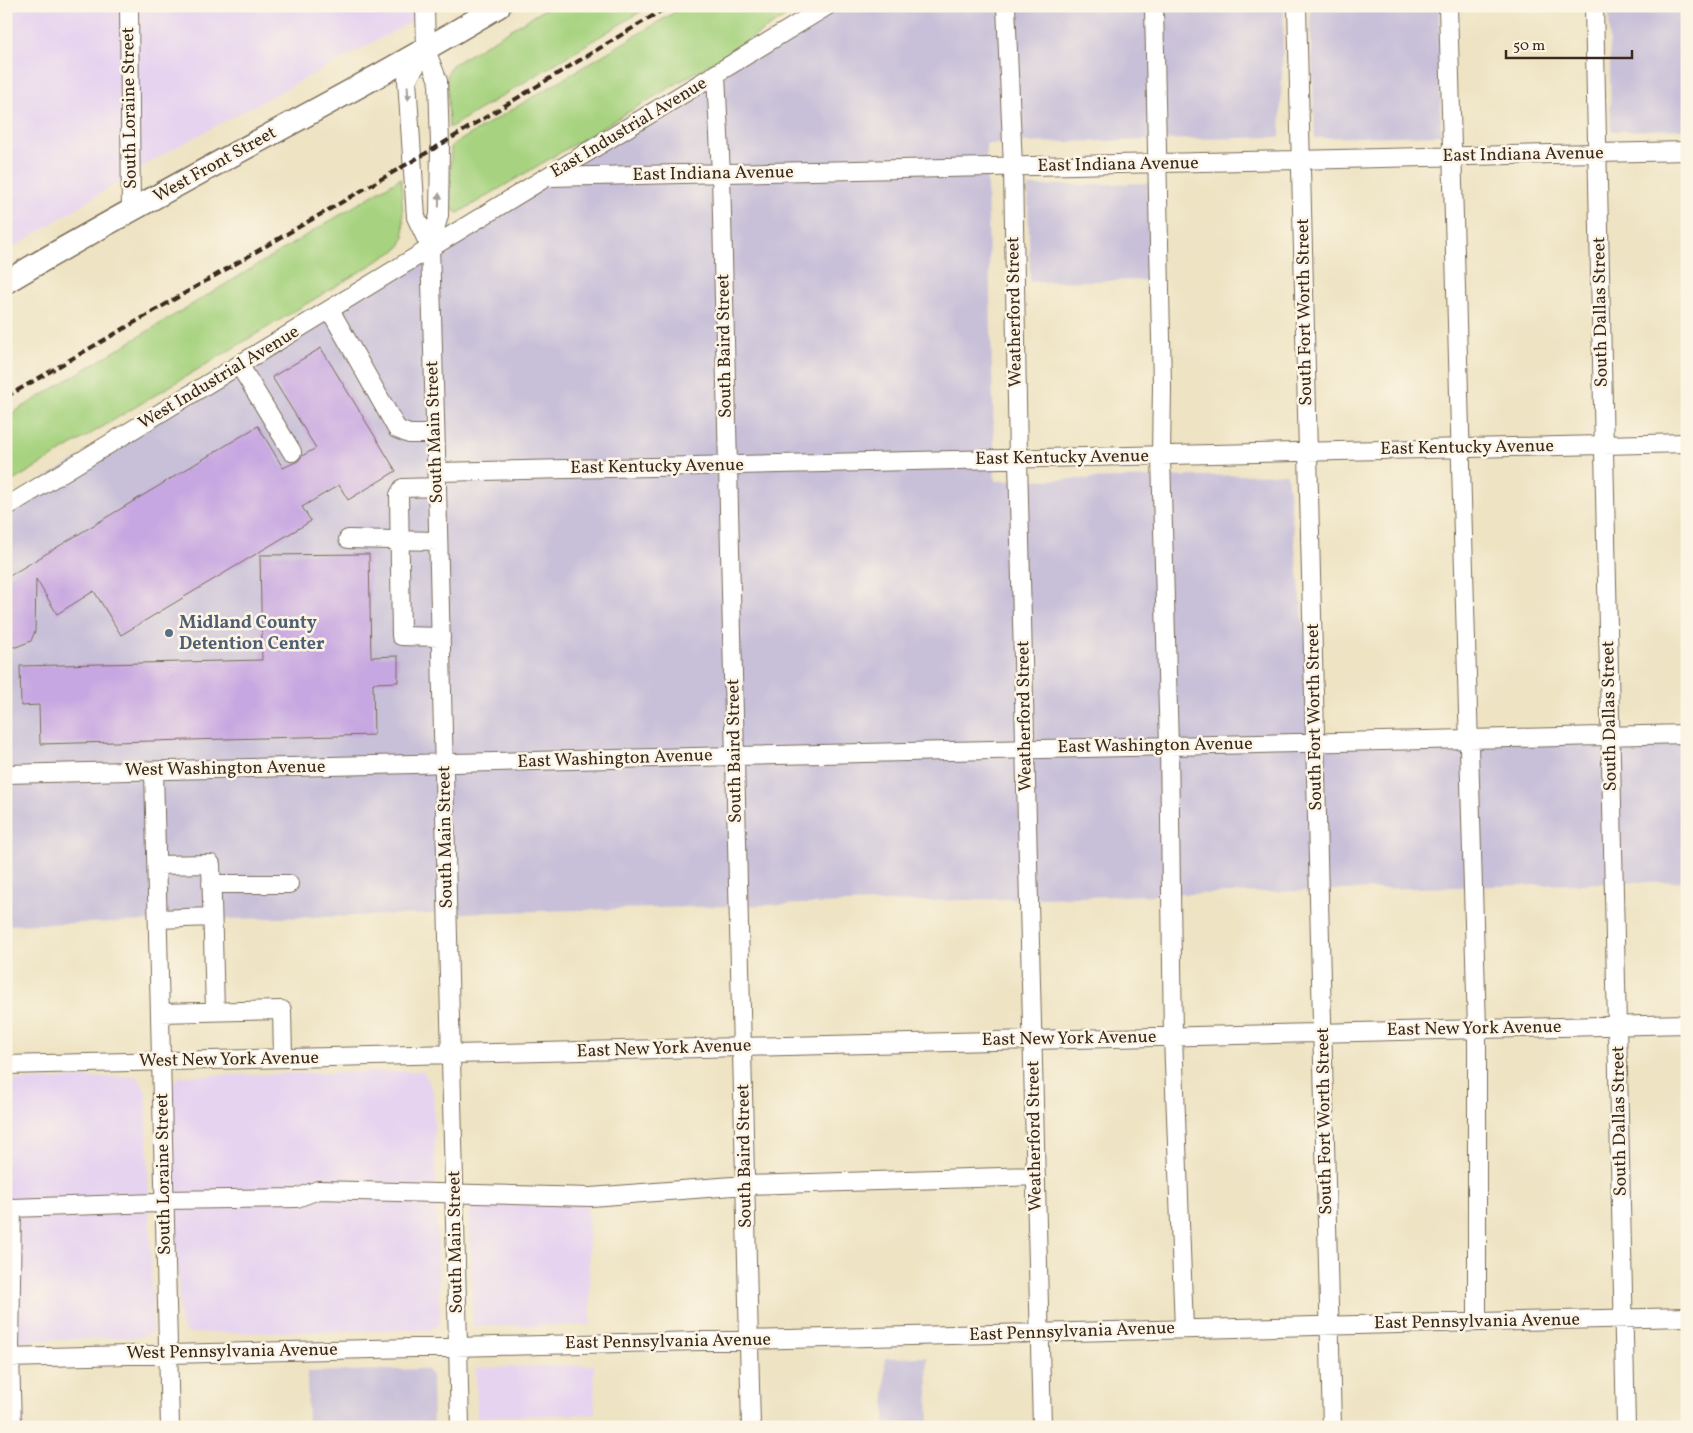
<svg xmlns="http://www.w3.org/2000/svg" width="1693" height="1433" font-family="Vollkorn,serif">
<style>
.built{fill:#e6d3f0}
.industrial{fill:#c8c0d8}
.green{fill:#a7d380;stroke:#717e4f}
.building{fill:#c7a7e1}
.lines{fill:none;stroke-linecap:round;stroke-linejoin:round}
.minor-casing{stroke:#7a6b58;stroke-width:20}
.major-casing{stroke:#7a6b58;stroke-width:25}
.minor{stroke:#fff;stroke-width:18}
.major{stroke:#fff;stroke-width:22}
.rail{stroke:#3b2a1e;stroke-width:4;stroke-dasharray:8 4;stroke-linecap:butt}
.oneway{fill:#a79f9a}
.service-dot{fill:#5c6f8a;stroke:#fcf5e5;stroke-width:2}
.labels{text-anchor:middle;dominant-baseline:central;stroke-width:5;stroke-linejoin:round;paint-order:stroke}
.street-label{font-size:18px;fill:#3b2a1e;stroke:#fcf5e5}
.service-label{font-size:18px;font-weight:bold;fill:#4e5e75;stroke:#fcf5e5;text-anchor:start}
</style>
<rect width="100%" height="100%" fill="#fcf5e5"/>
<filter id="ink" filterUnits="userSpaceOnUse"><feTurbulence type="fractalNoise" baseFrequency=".02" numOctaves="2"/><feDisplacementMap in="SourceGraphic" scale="10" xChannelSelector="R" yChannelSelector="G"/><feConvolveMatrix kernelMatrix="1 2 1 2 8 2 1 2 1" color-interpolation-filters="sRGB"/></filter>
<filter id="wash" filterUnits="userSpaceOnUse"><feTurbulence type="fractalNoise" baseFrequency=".0096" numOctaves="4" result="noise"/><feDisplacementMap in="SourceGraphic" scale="20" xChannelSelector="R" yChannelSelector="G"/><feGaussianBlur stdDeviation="1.12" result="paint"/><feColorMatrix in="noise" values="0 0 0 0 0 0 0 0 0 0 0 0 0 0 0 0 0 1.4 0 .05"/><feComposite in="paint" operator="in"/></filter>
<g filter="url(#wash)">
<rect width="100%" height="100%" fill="#eee3c3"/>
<path class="built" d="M6,6H442L167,152L6,252Z
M423,1071L433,1091L440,1324L429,1330L186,1333L180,1322L171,1086L180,1076Z
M136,1076L146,1090L153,1332L140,1337L6,1341V1081Z
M587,1202L591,1325L473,1326L469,1205Z
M594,1365L595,1414L477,1417L476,1368Z
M6,1379L23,1380L25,1427H6Z"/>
<path class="industrial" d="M827,6H1284L1280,137L986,144L995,481L1287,474L1317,743L1687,734V881L6,925V502Z
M1310,6H1439L1441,135L1315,138Z
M1609,6H1687V129L1611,131Z
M1150,183L1153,280L1030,282L1028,186Z
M927,1357L929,1427H885V1358Z
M426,1369L432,1376L433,1427H308L307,1372Z"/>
<path class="green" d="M550,6H650L449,128L447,74L452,65Z
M685,6H802L723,56L458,213L450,208L451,146Z
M401,178L404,238L399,248L6,485V417Z"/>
<g id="blocks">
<path class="building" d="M321,348L396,471L348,500L339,485L302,507L311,521L121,635L94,591L57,614L36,579L35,631L31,641L16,647L6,646V578L258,426L283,468L298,461L302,456L316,448L272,377Z
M369,554L371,657L398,656V682L373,683L374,735L40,744L39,705L21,706L20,666L262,660L260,555Z"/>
</g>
</g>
<g filter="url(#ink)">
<use href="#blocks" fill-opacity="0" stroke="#7a6b58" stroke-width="1"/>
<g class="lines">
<defs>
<path id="minor" d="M129,6L131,211
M425,6L426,50L438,81L440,145L439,215L430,247L437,487L460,1427
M1006,6L1013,167L1018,459L1042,1427
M1154,6L1162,386L1161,456L1169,746L1173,1037L1184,1329
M1297,6L1332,1427
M1448,6L1477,1029V1322
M1594,6L1626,1427
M426,50L407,80L416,217L430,247
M716,75L721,174L751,1427
M549,177L1687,151
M330,310L397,429L409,434H435
M240,366L292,452
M437,472L1687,443
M437,487L403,488L399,495L401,636L441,637
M6,507L827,6
M348,539L438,541
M154,771L170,1427
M6,774L735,756L1687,734
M157,865L211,864L215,1011
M211,884H289
M158,919L212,917
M160,1013L282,1010L283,1058
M6,1065L1687,1024
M6,1206L12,1208L156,1203L165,1200L297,1198L318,1190L591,1197L746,1185L1036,1176
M6,1358L1687,1317
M12,1427L10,1355L12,1208"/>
<path id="major" d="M6,282C168,185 338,103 499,6"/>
</defs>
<use href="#minor" class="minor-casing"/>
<use href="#major" class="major-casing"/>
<use href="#minor" class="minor"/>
<use href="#major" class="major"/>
<path class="rail" d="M6,397L440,145L669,6"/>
</g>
<defs><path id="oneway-solid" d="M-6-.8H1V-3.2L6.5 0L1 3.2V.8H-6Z" transform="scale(1.25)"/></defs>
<g class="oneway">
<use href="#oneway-solid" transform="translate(408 93) rotate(87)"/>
<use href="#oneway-solid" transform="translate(439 200) rotate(-89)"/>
</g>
</g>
<circle class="service-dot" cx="169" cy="633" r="5"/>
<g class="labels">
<g class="street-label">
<text transform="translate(130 108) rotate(-91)">South Loraine Street</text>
<text transform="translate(629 128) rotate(-31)">East Industrial Avenue</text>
<text transform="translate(1523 155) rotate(-1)">East Indiana Avenue</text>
<text transform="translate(215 165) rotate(-29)">West Front Street</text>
<text transform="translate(1118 165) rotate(-1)">East Indiana Avenue</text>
<text transform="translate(713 174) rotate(-1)">East Indiana Avenue</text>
<text transform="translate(1015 312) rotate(-91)">Weatherford Street</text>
<text transform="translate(1305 312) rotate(-91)">South Fort Worth Street</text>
<text transform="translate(1601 312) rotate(-91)">South Dallas Street</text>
<text transform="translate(725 346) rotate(-91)">South Baird Street</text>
<text transform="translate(219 378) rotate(-31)">West Industrial Avenue</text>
<text transform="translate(435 432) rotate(-92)">South Main Street</text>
<text transform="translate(1467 448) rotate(-1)">East Kentucky Avenue</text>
<text transform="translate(1062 458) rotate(-1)">East Kentucky Avenue</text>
<text transform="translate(657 467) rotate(-1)">East Kentucky Avenue</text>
<text transform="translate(1025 716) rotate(-91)">Weatherford Street</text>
<text transform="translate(1610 716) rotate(-91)">South Dallas Street</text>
<text transform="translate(1315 717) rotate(-91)">South Fort Worth Street</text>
<text transform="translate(1155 746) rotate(-1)">East Washington Avenue</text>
<text transform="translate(735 751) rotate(-91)">South Baird Street</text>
<text transform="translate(615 759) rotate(-2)">East Washington Avenue</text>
<text transform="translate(225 769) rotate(-1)">West Washington Avenue</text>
<text transform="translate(446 837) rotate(-91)">South Main Street</text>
<text transform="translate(1474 1029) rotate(-1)">East New York Avenue</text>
<text transform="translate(1069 1039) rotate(-1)">East New York Avenue</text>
<text transform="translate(664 1049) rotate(-2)">East New York Avenue</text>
<text transform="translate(229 1060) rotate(-1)">West New York Avenue</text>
<text transform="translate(1325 1121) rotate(-91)">South Fort Worth Street</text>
<text transform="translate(1620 1121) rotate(-91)">South Dallas Street</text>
<text transform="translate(1035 1136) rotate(-91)">Weatherford Street</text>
<text transform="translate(745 1156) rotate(-91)">South Baird Street</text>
<text transform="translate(164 1174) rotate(-91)">South Loraine Street</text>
<text transform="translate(456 1242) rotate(-91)">South Main Street</text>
<text transform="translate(1477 1322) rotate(-1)">East Pennsylvania Avenue</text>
<text transform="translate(1072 1332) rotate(-2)">East Pennsylvania Avenue</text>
<text transform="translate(668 1342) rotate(-1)">East Pennsylvania Avenue</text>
<text transform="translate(232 1352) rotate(-1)">West Pennsylvania Avenue</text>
</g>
<g class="service-label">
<text x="179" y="623">Midland County<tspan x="179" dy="21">Detention Center</tspan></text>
</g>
</g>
<rect width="1693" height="1433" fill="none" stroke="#fcf5e5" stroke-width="25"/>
<path d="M1506 50v8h126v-8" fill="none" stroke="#3b2a1e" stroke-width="2.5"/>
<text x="1513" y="50" font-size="15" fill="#3b2a1e" stroke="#fcf5e5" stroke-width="4" paint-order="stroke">50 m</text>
</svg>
